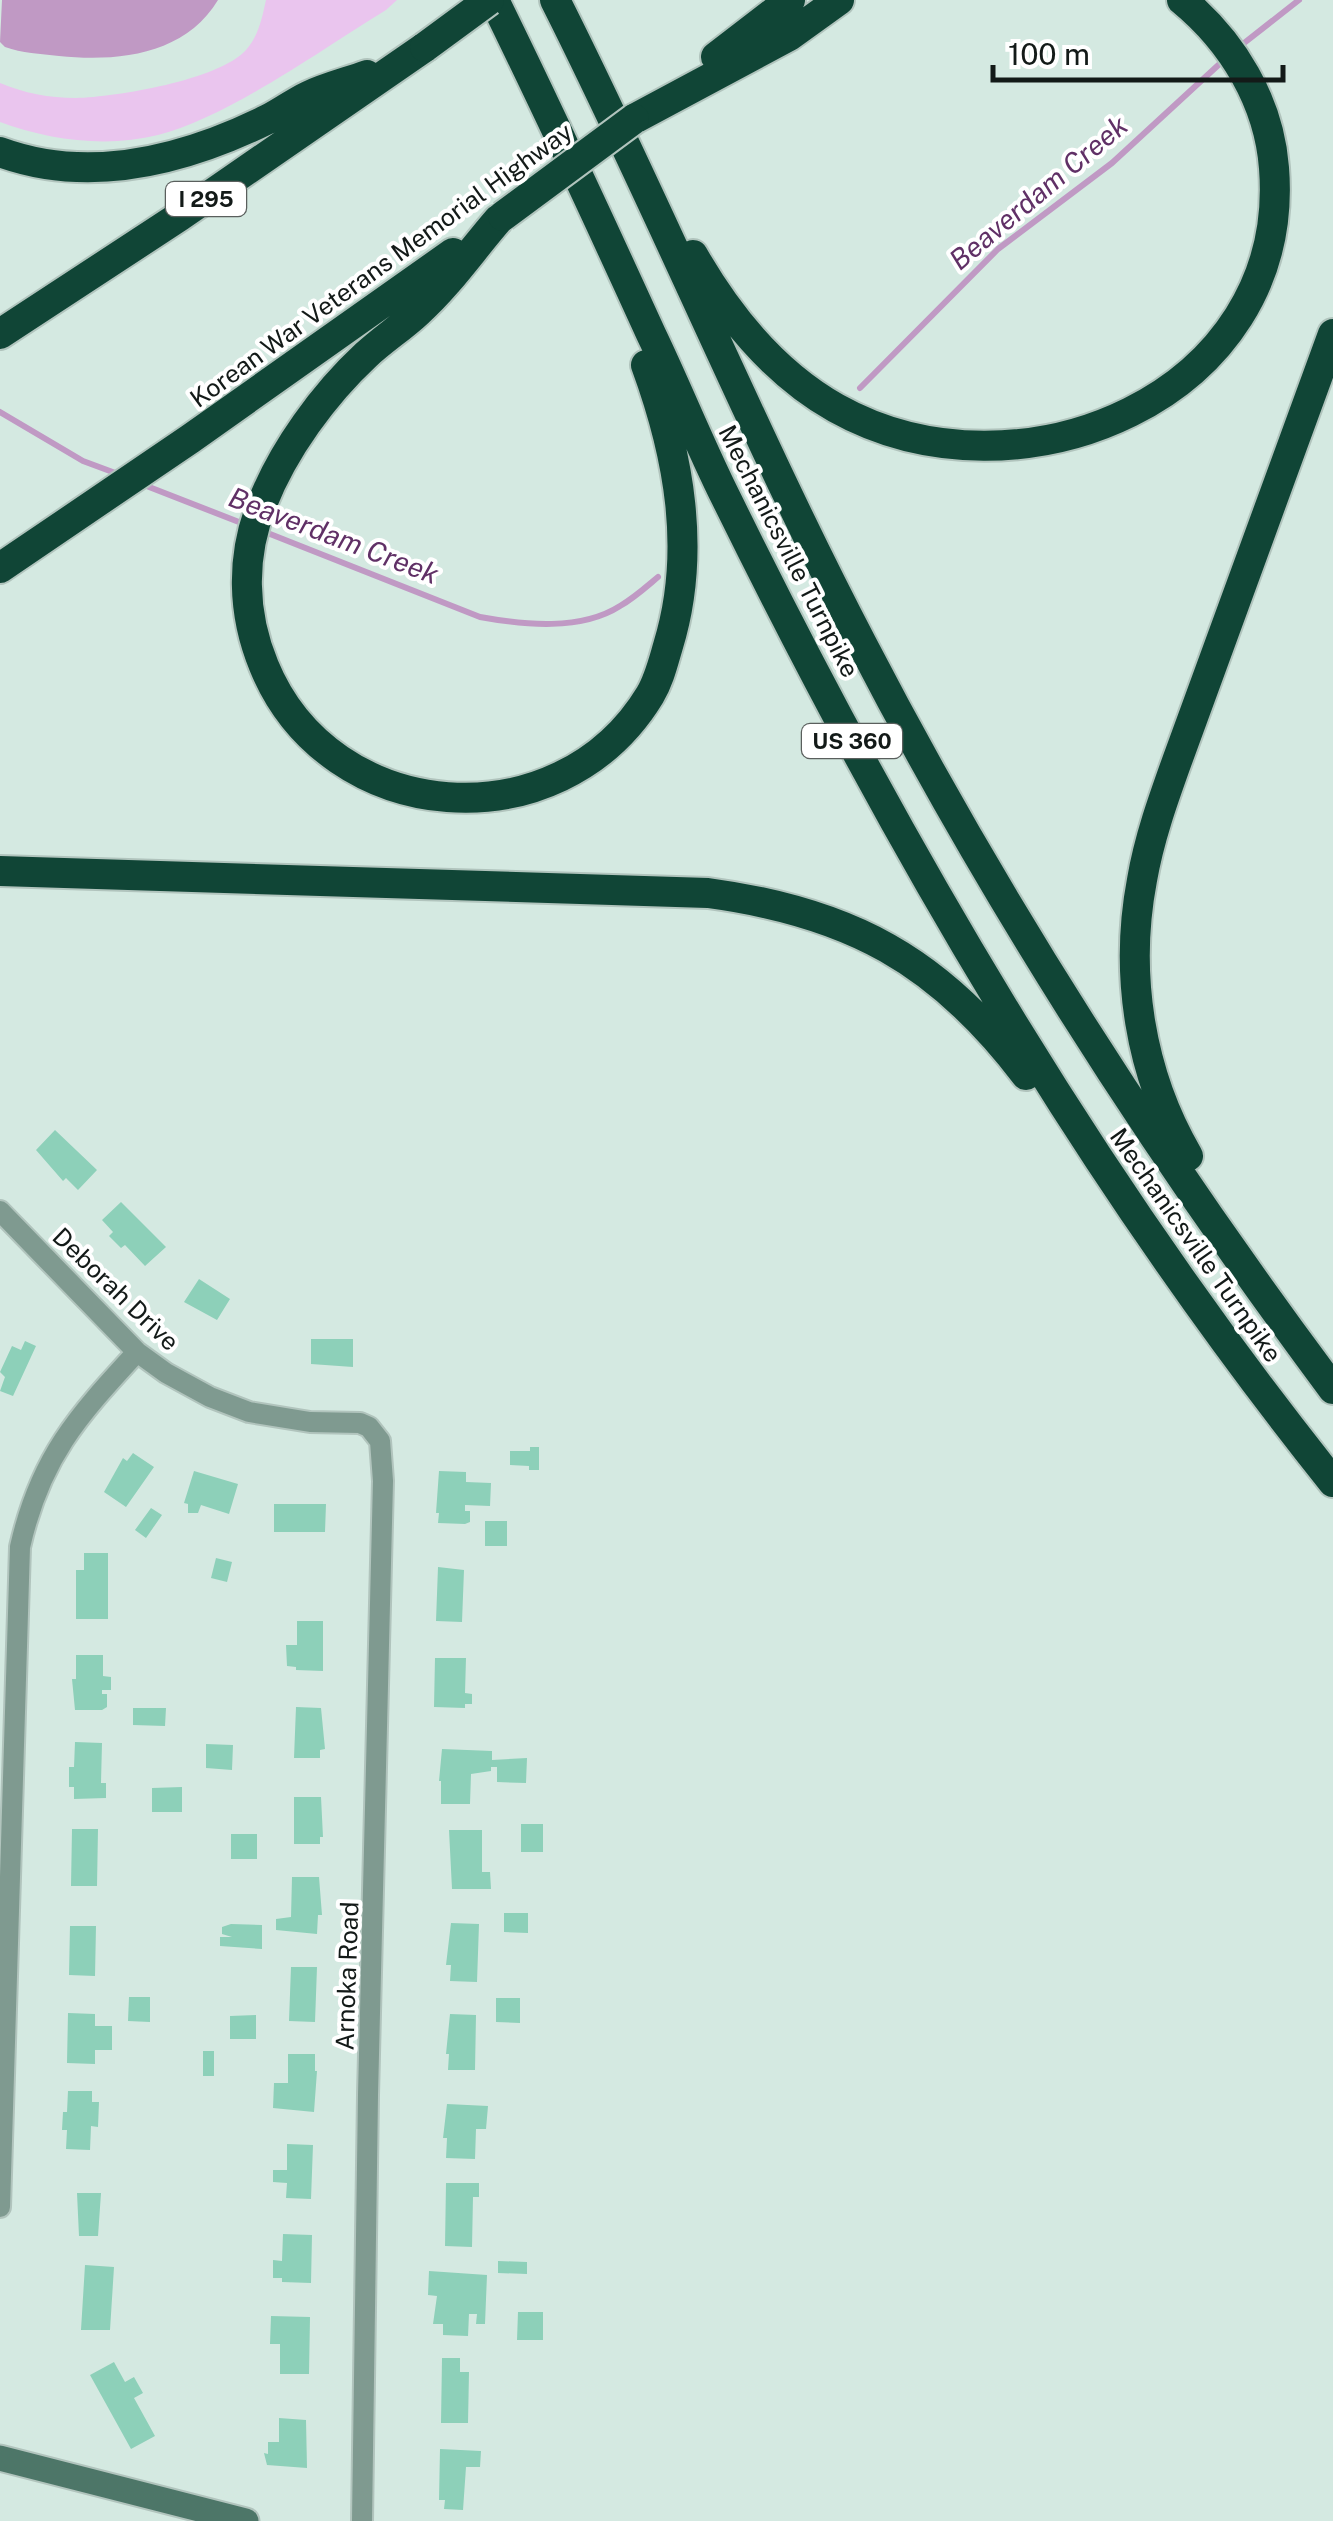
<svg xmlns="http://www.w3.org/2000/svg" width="1333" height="2521" font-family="'Public Sans',sans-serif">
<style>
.green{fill:#eac5ee}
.water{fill:#c099c4}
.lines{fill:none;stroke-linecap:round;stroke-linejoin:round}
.stream{stroke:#c099c4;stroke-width:6}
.building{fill:#8dd0b9}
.street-casing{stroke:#b1c4bd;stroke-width:24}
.secondary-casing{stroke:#b1c4bd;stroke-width:29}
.highway-casing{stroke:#b1c4bd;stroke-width:34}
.street{stroke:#7f9a90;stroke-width:20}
.secondary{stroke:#4d7668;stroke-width:25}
.highway{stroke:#104536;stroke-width:30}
.highway-bridge-casing{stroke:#b1c4bd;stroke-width:34;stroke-linecap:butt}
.highway-bridge{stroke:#104536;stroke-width:30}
.labels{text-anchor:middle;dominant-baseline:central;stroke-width:8;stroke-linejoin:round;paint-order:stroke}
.shield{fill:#fff;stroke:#5a5f5d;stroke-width:2.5}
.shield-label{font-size:22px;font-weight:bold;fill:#131a18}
.street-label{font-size:25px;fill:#131a18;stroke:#fff}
.water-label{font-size:28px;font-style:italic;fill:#603066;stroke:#fff}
</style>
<rect width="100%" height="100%" fill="#d4e9e1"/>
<path class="green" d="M266,0H397L386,10C322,49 229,117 158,135C107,148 48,140 0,122V83C24,93 49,98 76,98C116,97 219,80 246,50C259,35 262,18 266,0Z"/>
<path class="water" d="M2,0H218C185,55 118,62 59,56C40,54 22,53 5,47L0,42Z"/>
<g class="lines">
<path class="stream" d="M1239,47L1299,0
M860,388L998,249L1112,163L1226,58
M0,412L83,461L118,474
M144,485L244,524
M265,532L480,617C524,625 581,631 620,606C634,598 646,587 658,577"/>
</g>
<path class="building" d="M55,1130L97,1170L78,1190L66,1178L63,1181L36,1150Z
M121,1202L166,1247L145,1266L125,1245L121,1248L109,1236L113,1232L102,1220Z
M199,1279L230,1299L217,1320L184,1302Z
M311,1339H353V1367L311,1364Z
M25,1341L36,1346L13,1396L0,1391L5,1377L0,1372L12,1346L21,1350Z
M530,1447H539V1470H529V1466L510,1465V1451H530Z
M133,1453L154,1467L126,1507L104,1492L123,1458L127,1461Z
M194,1471L238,1484L229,1514L201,1505L198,1513H188V1504L184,1503Z
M439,1471L466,1472V1482L491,1483L490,1506L465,1505V1511H470V1522L465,1524L438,1523L439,1513H436Z
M274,1504H326L325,1532H274Z
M151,1508L162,1515L146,1538L135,1530Z
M485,1521H507V1546H485Z
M84,1553H108V1619H76V1570H84Z
M216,1558L232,1562L227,1582L211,1578Z
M438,1567L464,1570L462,1622L436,1621Z
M297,1621H323V1671L296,1670V1667L287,1666L286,1645H297Z
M76,1655H103V1676L111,1677V1690H102V1694H107V1707L102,1710H75L72,1679H76Z
M435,1658H466L465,1693L472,1694V1704H465V1708L434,1707Z
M296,1707L321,1708L325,1749L320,1750V1758H294Z
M133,1708H166L165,1726L133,1725Z
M75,1742L102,1743L101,1783H106V1798L74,1799V1787H69V1767H74Z
M206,1744L233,1745L232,1770L206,1768Z
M442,1749L492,1751V1760L527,1758L526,1783L497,1782V1767H491V1771L471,1774L470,1804H441V1781H439Z
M182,1787V1812H152V1788Z
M294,1797H321L323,1837H320V1844H294Z
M521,1824H543V1852H521Z
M72,1829H98L97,1886H71Z
M449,1830H482V1872H490L491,1889H452Z
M231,1834H257V1859H231Z
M292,1877H319L322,1915H318L317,1934L276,1930V1919L291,1917Z
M504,1913H528V1933L504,1932Z
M451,1923L479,1924L477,1982L450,1981L451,1965H446Z
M231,1924L262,1925V1949L220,1946V1937H232L222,1934V1927Z
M70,1926H96L95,1976L69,1975Z
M291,1967H317L315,2022L289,2021Z
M129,1997H150V2022L128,2021Z
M496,1998H520V2023L496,2022Z
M68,2013L95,2014V2026H112V2050H95V2064L67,2063Z
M450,2014L476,2015L475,2070H448L449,2054H446Z
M256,2015V2039H230V2016Z
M203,2051H214V2076H203Z
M288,2054H315V2071H317L314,2112L273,2108L274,2083H288Z
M68,2091H92V2102H99L98,2127L91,2126L90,2150L66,2149L67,2130H62L63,2112H67Z
M447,2104L488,2106L486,2129H476L475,2159L446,2158L447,2138H443Z
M287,2144L313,2145L311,2199L286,2198L287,2183L273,2182V2170H287Z
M446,2183H479V2197H473L472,2247L445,2246Z
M77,2193H101L98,2236H79Z
M283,2234L312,2235L311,2283L282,2282V2278H273V2260L282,2261Z
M498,2261L527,2262V2274L498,2273Z
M85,2265L114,2267L110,2330H81Z
M429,2271L487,2275L485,2324H476L477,2314H469L468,2336L443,2335V2324H433L437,2296L428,2295Z
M518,2312H543V2340H517Z
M271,2316L310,2317L309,2374H280V2344H270Z
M442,2358H460V2372H469L468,2423H441Z
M114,2362L125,2382L134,2377L143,2393L134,2398L155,2436L131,2449L90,2375Z
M279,2418L306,2420L307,2468L267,2465L264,2453L268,2454V2442H279Z
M440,2449L481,2451L480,2467H466L463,2510L444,2509L445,2500H439Z"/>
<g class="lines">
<defs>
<path id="street" d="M0,1211L137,1352L166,1373L210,1397L249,1412L310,1422L360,1423L369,1427L380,1441L383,1481L368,2095L362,2521
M0,2207L20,1547C40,1458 77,1417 137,1352"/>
<path id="secondary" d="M0,2458L246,2521"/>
<path id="highway" d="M494,0C548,110 600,222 651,334C677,388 699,444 726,498C896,844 1091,1180 1333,1482
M555,0C662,212 752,433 862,644C997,905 1158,1154 1333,1389
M716,57L790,0
M634,119L789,36L839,0
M0,152C90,185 185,160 268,119C282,112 295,102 308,96C327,87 348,82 367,75
M498,220C472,250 448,285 418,312C402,327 382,340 366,355C324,394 283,450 262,504C241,556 242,613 264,666C330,827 559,845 650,695C659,680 663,663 668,646C697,552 679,455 646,365
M693,255C728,316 774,373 836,408C1018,510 1292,397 1274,168C1269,102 1233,42 1182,0
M0,334L180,216L425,47
M0,568L190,439L453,253
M0,871L708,893C849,912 939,960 1026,1075
M1188,1156C1140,1074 1124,974 1142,880C1149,839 1163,800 1177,761L1333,334"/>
</defs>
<use href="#street" class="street-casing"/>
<use href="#secondary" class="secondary-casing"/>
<use href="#highway" class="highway-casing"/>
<use href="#street" class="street"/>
<use href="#secondary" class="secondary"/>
<use href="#highway" class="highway"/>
<defs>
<path id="highway-bridge" d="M425,47L489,0
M503,216L634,119"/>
</defs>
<use href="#highway-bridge" class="highway-bridge-casing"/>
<use href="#highway-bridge" class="highway-bridge"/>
</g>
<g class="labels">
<g class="shield">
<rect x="166" y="182" width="80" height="34" rx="8"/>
<rect x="802" y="724" width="100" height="34" rx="8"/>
</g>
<g class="shield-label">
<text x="206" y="199">I 295</text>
<text x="852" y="741">US 360</text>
</g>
<g class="street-label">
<text transform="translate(381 265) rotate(-36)">Korean War Veterans Memorial Highway</text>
<text transform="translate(789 551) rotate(63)">Mechanicsville Turnpike</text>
<text transform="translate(1196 1245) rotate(55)">Mechanicsville Turnpike</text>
<text transform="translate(116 1289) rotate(44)">Deborah Drive</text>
<text transform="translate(347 1976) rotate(-88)">Arnoka Road</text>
</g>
<g class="water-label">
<text transform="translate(1038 192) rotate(-40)">Beaverdam Creek</text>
<text transform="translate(334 535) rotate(21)">Beaverdam Creek</text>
</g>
</g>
<path d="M993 65v15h290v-15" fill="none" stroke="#131a18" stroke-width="5"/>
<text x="1008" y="65" font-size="30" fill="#131a18" stroke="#ffffff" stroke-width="8" paint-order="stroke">100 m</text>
</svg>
